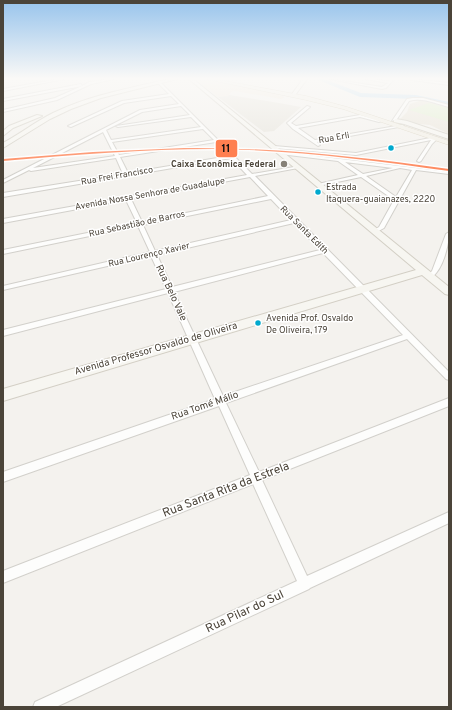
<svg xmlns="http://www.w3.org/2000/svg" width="452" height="710" font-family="Overpass,sans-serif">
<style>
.residential{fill:#e7e4dc}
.commercial{fill:#f3ebdf}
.education{fill:#eae5da}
.green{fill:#e1eecf}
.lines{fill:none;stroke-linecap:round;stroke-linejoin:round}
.river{fill:#c0ddf1;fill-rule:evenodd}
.street-casing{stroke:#d2d0cb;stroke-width:2}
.secondary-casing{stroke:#d3cfc5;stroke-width:2}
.primary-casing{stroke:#d6cebb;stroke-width:1}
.street{fill:#fdfdfc;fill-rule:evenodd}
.secondary{fill:#f7f6f1;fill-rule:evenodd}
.primary{fill:#f2efe6;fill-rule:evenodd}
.rail-1-casing{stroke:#fff;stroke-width:3}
.rail-1{fill:#ff7f50;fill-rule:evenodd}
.bus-dot{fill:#00a9ce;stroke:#fff;stroke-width:1.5}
.poi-dot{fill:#868178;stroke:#fff;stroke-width:1.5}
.labels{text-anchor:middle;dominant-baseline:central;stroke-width:3;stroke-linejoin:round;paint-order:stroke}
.far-street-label{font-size:9px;fill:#4b4439;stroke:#fff}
.far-poi-label{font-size:9px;font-weight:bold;fill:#4b4439;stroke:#fff;text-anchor:end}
.bus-label{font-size:9px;fill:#4b4439;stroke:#fff;text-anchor:start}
.street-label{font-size:10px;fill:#4b4439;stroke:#fff}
.near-street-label{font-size:12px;fill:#4b4439;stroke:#fff}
.line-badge{stroke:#fff;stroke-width:1.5}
.pale-badge-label{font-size:11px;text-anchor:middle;font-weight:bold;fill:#111}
</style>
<rect width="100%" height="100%" fill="#f4f2ee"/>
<path class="residential" d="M229,95L279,103L301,107L274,131L264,132L218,97Z"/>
<path class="commercial" d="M200,79L265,91L285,97L281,99L235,91L231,92L228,96L218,97L197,81Z"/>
<path class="education" d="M419,101H427L449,107V134L430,125L410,123L399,120L407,112L410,104Z"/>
<path class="green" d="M429,103L449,108V122L409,110Z"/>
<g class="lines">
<path class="river" d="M316,79H324L361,93L416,95L449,102V106L416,99L360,97Z"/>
<defs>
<path id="street" d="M59,79H64L3,91V89Z
M109,79H114L91,84L57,100L3,112V110L55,98L82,86L3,101V99L81,84L82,86L89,82Z
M330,79L382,87L388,83L366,79L389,81L392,79H394L386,88L382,89Z
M411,79L449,83V85L412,80Z
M159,81L252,174L300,166V167L298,168L255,176L449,372V380L446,379L407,339L226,403L259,472L449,398V406L262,480L307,576L449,512V523L310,588L309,589L56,707H33L35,702L297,581L253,484L3,583V571L250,475L219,406L3,482V472L215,399L168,293L3,336V330L166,289L151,256L3,290V286L150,252L138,226L3,254V250L137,223L126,200L3,223V219L247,175L231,158L3,197V193L123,174L116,158L31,171L29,170L3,183V180L140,110L179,104L171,96L124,103L71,127L68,126L122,101L169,94L158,83ZM181,106L190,115L116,126L118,127L191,117L201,127L111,140L106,130L142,112ZM203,129L214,140L119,155L112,142ZM103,132L115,156L33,168ZM216,142L229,156L128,173L120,157ZM250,177L268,196L142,222L131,199ZM271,199L291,220L155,251L143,225ZM294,223L320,250L172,287L157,255ZM323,253L403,335L223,396L174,292Z
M413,98H423L449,105V107C436,104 423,97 409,101L397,119L392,121L407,99Z
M307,106L310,107L291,123L296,126L360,115L381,121L379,122L360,117L298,128L315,140L402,125L404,126L317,142L320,145L318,146L293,129L287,123Z
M435,137L438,138L432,144L421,161L419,162L417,161L431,140L356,155L274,148L272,147L274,146L356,153Z
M282,152L449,172V174L416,170L384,228L375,233L372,231L379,227L394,200L361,177L318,186V184L358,175L338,161L280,154V153ZM345,162L393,168L363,174ZM400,168L412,170L396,197L366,176Z
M449,232C449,245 443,269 432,277H428V275L432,271L446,234Z"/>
<path id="secondary" d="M170,79H177L101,98L71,109L50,119L3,148V143C20,134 35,122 53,113C90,95 130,88 170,79Z
M189,79H193L449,287V295L445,294L422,275L3,401V389L416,270Z
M303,79H307L296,94H292Z
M37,115L42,116L13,128L3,136V131L9,126Z
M396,119L407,121L449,135V139L404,124L394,122V120Z"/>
<path id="primary" d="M206,79H214L306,96L347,107L449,141V145L343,109L306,100Z"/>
</defs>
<use href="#street" class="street-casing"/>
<use href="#secondary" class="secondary-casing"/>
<use href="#primary" class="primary-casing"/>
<use href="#street" class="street"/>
<use href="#secondary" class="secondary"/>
<use href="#primary" class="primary"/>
<defs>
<path id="rail-1" d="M184,148C273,147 361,157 449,169V171C371,160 293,150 214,149C144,149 73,155 3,161V159L93,152Z"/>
</defs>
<use href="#rail-1" class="rail-1-casing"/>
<use href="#rail-1" class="rail-1"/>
</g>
<linearGradient id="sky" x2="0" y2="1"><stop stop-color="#98c4ec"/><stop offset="0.44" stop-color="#faf9f7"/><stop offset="1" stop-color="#faf9f7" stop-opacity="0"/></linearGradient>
<rect width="452" height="178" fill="url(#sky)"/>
<g class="bus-dot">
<circle cx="391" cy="148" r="3.5"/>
<circle cx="318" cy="192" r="3.5"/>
<circle cx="258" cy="323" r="3.5"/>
</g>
<circle class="poi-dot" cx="284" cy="164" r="4"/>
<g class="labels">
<g class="far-street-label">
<text transform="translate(334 138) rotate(-10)">Rua Erli</text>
<text transform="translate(117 176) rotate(-10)">Rua Frei Francisco</text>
<text transform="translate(150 194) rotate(-10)">Avenida Nossa Senhora de Guadalupe</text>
<text transform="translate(137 224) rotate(-12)">Rua Sebastião de Barros</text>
<text transform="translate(304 230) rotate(45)">Rua Santa Edith</text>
<text transform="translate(149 255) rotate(-13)">Rua Lourenço Xavier</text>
</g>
<g class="far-poi-label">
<text x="276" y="164">Caixa Econômica Federal</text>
</g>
<g class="bus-label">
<text x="326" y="187">Estrada<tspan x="326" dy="12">Itaquera-guaianazes, 2220</tspan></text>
<text x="266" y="318">Avenida Prof. Osvaldo<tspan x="266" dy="12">De Oliveira, 179</tspan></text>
</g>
<g class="street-label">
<text transform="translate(171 293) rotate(65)">Rua Belo Vale</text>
<text transform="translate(156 349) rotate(-16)">Avenida Professor Osvaldo de Oliveira</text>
<text transform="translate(205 406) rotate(-19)">Rua Tomé Málio</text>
</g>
<g class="near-street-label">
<text transform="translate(226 490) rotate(-21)">Rua Santa Rita da Estrela</text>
<text transform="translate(245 612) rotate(-25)">Rua Pilar do Sul</text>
</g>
</g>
<rect class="line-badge" x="215" y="139" width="23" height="19" rx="4" fill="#ff7f50"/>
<g class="pale-badge-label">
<text x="226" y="152">11</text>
</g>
<rect width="452" height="710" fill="none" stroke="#4b4439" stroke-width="8"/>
</svg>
